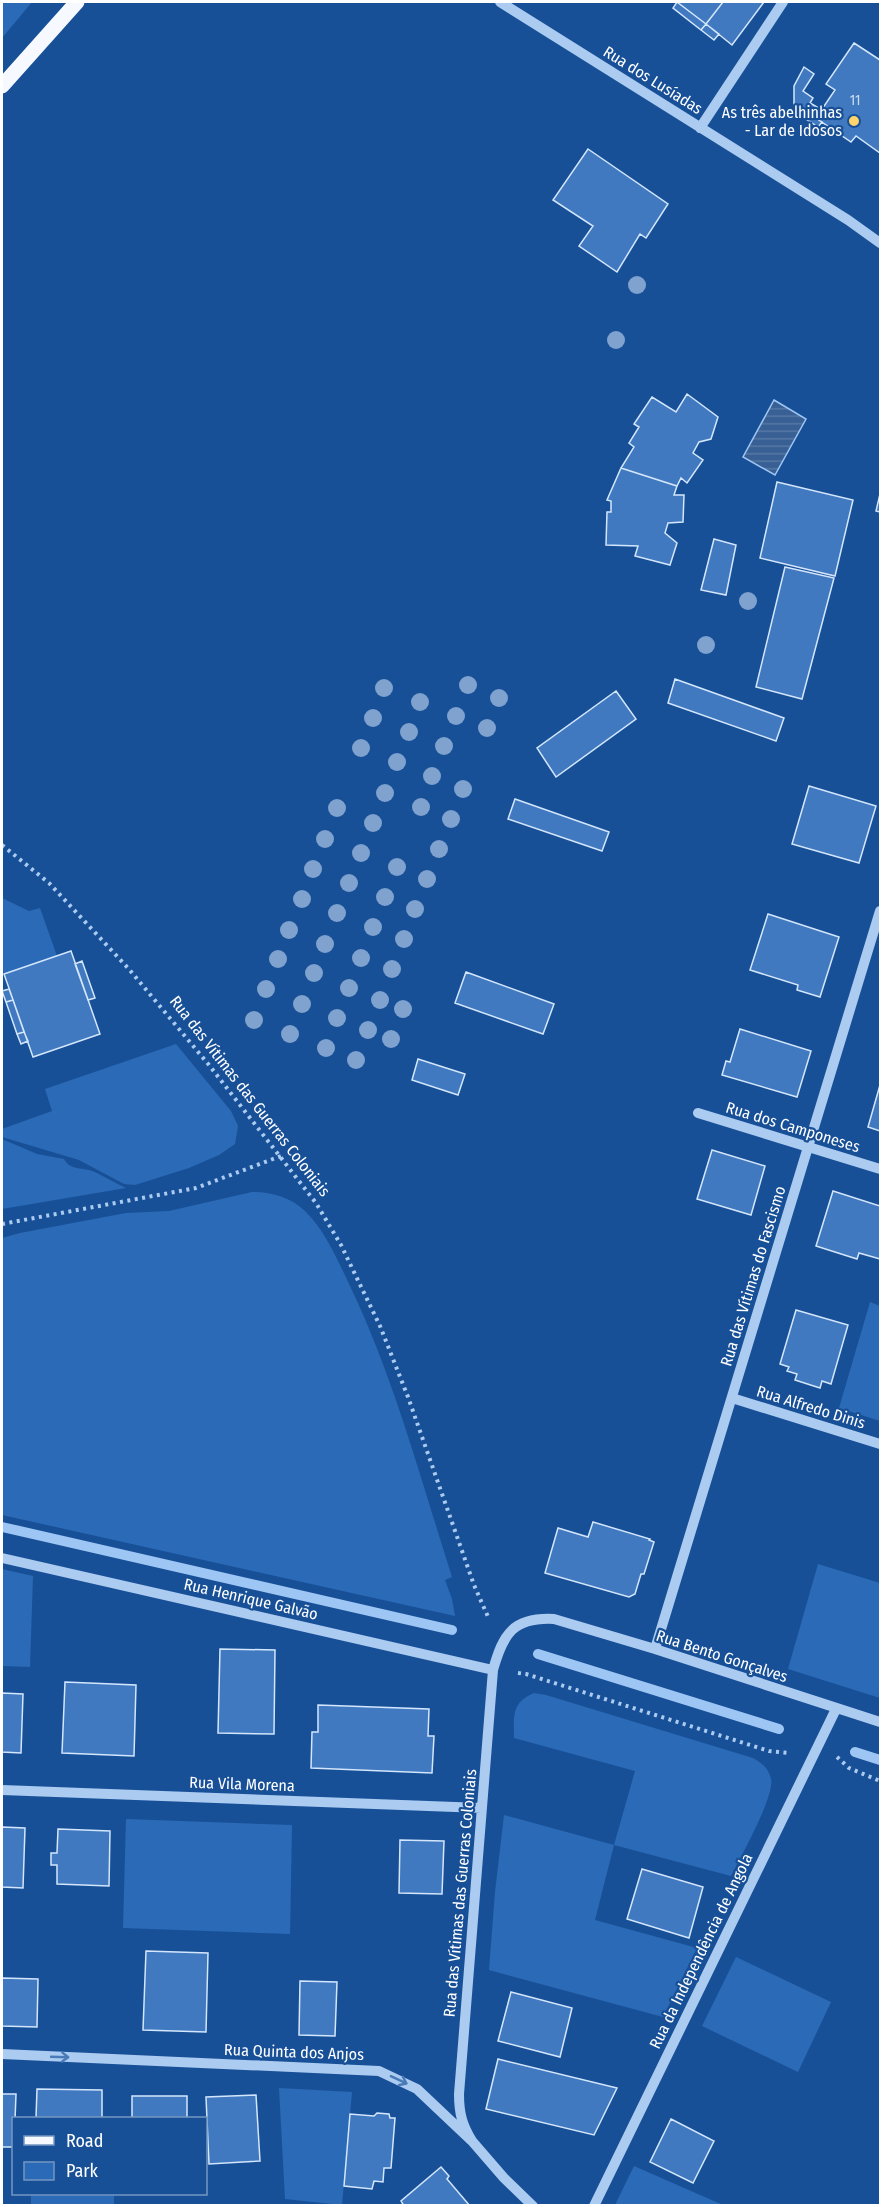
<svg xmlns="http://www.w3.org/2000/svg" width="882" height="2207" font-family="'Fira Sans Condensed',sans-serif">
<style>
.green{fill:#2b6ab6}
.water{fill:url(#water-rules);stroke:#9ec6f4;stroke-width:1.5}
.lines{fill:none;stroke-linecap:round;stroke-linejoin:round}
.stream{stroke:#9ec6f4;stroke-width:10}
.building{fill:#4079bf;stroke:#d3e6fc;stroke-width:1.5}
.path{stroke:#abcbf1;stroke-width:4;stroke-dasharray:3 4.5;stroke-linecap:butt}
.minor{stroke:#abcbf1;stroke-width:10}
.major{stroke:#f6f9ff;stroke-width:15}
.tree{fill:#7fa2cf}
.oneway{stroke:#4b7bb7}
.poi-dot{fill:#ffd46c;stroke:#185098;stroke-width:2}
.labels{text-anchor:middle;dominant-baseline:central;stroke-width:4.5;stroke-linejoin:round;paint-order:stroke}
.number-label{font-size:14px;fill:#cfdeef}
.street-label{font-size:16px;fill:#fff;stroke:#185098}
.poi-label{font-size:16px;fill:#fff;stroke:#185098;text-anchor:end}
</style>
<defs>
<pattern id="water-rules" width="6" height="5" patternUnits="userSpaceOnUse" patternTransform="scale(1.5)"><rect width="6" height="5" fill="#386094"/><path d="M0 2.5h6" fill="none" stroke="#5678a4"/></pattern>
</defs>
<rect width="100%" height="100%" fill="#185098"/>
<path class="green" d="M2,2H32L2,38Z
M2,898L29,911L40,908L57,956L4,974L2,967Z
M176,1044L231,1111L238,1126L235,1144L219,1155L189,1168L135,1185L124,1184L79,1160L2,1137V1129L52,1111L45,1089Z
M2,1139L37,1154L64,1159C70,1171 84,1167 95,1172C105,1177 115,1183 126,1188L2,1209Z
M252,1192C272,1192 291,1197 306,1212C326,1232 338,1261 350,1286C394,1378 421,1480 452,1577L445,1580L452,1599L455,1616L2,1515V1238L20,1233L126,1213L169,1211Z
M870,1302L880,1306V1421L839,1408Z
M818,1564L880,1583V1698L788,1669Z
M2,1569L33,1576L30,1667L2,1666Z
M534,1693L546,1695L753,1758C762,1763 769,1769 771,1779C775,1796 740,1858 731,1876L614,1845L595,1920L697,1948L663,2017L489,1970L495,1892L504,1815L614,1845L635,1771L514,1738C514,1716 511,1703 534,1693Z
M126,1819L292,1825L290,1934L123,1928Z
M736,1957L831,2002L798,2072L702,2026Z
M279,2088L352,2092L342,2205L285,2199Z
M634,2166L723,2205H615Z
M31,2194H114V2205H31Z"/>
<path class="water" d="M774,400L806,419L775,475L743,457Z"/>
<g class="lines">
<path class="stream" d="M2,1527L452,1630
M538,1654L779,1729
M855,1752L880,1760"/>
</g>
<path class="building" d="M677,2H723L706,24Z
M677,2L706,24L701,30L673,8Z
M723,2H764L732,45L706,24Z
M706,24L719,34L714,40L701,30Z
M854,43L880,60V153L856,136L851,142L816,118L835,90L826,84Z
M804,67L814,74L803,91L813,98L810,103L822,110L816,118L822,122L818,127L794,111V86Z
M588,149L668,204L646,238L640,234L617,272L579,246L593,226L553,200Z
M687,394L718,417L711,439L699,442L693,453L703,460L687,483L681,478L677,486L621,468L634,447L629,443L639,427L634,424L652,397L676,412Z
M621,468L677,486L674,495H684L683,522L668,523L665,533L677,543L670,565L635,556L638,546L606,545L607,512H611V501L607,500Z
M777,482L853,500L835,576L760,558Z
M880,494V512L876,511Z
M714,539L736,545L726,595L701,590Z
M785,567L834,578L802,699L756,687Z
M675,679L784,718L776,741L668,703Z
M616,691L636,719L556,777L537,748Z
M809,786L876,806L859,863L792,844Z
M515,799L609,832L602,851L508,819Z
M768,914L839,937L820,997L797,990L798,985L750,970Z
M71,951L100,1034L33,1057L4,974Z
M82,961L95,998L88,1000L75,964Z
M466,972L554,1004L543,1034L455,1003Z
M9,989L13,1000L6,1002L2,991Z
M13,1000L24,1032L17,1034L6,1002Z
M740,1029L811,1051L797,1097L722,1075L726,1061L730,1062Z
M24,1032L28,1041L21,1044L17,1034Z
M418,1059L465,1074L458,1095L412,1080Z
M880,1085V1131L868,1127Z
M712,1150L765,1166L751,1215L697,1199Z
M833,1191L880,1206V1259L859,1253L857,1259L816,1246Z
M796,1310L848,1325L831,1384L822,1381L820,1388L795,1380L797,1374L787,1371L789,1367L780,1364Z
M593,1522L650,1539L649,1540L654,1542L644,1574H641L635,1594L629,1597L545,1573L558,1528L588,1537Z
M220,1649L275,1650L274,1734L218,1733Z
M65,1682L136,1685L134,1756L62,1753Z
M2,1693L23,1694L21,1753L2,1752Z
M318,1705L429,1709L428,1736H434L432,1773L311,1768L312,1732H318Z
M2,1827L25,1828L23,1888L2,1887Z
M58,1829L110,1831L109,1886L57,1884V1865H51V1853H57Z
M400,1840L444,1841L442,1894L399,1893Z
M642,1869L703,1887L689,1938L627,1919Z
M146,1951L208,1953L206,2032L143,2030Z
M2,1978L38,1979L37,2027L2,2026Z
M300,1981L337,1982L335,2036L299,2035Z
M511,1992L572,2008L560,2057L498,2041Z
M498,2059L617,2088L594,2135L486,2109Z
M37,2089L102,2090V2118H36Z
M2,2094H16L14,2147H2Z
M256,2095L260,2161L209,2164L206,2097Z
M132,2096H187V2118H132Z
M377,2113L389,2114L390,2118H395L391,2168H384L383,2182L374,2181L372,2189L344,2186L350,2114L374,2116Z
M671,2119L714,2141L693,2183L650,2162Z
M441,2167L449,2176L447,2179L470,2206H404L401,2201Z"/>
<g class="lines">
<path class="path" d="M2,845L49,883L128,968L209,1065L316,1203L341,1245L380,1326L408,1397L474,1585L489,1619
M2,1224L196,1188L281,1156
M518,1673L526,1674L769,1751L789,1753
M837,1757L849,1768L880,1781"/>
<path class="minor" d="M500,2L848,220L880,243
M700,128L783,2
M698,1113L880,1169
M732,1398L880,1444
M2,1558L493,1670
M655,1649L880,911
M2,1790L482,1808
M2,2054L379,2071L417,2089L472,2141L504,2178L533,2206
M472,2141C462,2125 459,2113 459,2094L493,1670C503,1634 513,1617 554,1619L655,1649L880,1722
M594,2206L836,1709"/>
<path class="major" d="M2,86L77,2"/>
</g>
<g class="tree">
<circle cx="637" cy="285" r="9"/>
<circle cx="616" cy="340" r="9"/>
<circle cx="748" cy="601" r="9"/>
<circle cx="706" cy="645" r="9"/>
<circle cx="468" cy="685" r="9"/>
<circle cx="384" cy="688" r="9"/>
<circle cx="499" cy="698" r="9"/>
<circle cx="420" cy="702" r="9"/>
<circle cx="456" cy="716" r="9"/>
<circle cx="373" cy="718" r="9"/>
<circle cx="487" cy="728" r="9"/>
<circle cx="409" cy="732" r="9"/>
<circle cx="444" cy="746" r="9"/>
<circle cx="361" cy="748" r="9"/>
<circle cx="397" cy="762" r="9"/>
<circle cx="432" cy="776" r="9"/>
<circle cx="463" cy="789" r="9"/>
<circle cx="385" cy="793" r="9"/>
<circle cx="421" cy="807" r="9"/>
<circle cx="337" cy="808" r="9"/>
<circle cx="451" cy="819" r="9"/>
<circle cx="373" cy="823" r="9"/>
<circle cx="325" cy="839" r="9"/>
<circle cx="439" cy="849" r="9"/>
<circle cx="361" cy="853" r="9"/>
<circle cx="397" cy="867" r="9"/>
<circle cx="313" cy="869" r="9"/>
<circle cx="427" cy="879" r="9"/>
<circle cx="349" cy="883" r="9"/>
<circle cx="385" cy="897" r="9"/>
<circle cx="302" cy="899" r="9"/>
<circle cx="415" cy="909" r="9"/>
<circle cx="337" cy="913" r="9"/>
<circle cx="373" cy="927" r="9"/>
<circle cx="289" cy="930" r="9"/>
<circle cx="404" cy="939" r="9"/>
<circle cx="325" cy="944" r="9"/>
<circle cx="361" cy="958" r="9"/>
<circle cx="278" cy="959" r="9"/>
<circle cx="392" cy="969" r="9"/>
<circle cx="314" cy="973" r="9"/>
<circle cx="349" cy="988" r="9"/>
<circle cx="266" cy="989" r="9"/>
<circle cx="380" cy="1000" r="9"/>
<circle cx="302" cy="1004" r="9"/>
<circle cx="403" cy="1009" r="9"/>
<circle cx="337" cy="1018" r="9"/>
<circle cx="254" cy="1020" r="9"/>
<circle cx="368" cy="1030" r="9"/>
<circle cx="290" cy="1034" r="9"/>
<circle cx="391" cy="1039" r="9"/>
<circle cx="326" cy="1048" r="9"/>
<circle cx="356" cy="1060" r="9"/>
</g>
<defs><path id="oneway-shaft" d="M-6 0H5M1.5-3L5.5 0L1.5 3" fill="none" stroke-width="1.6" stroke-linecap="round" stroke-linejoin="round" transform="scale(1.5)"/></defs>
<g class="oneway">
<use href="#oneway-shaft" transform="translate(60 2057) rotate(2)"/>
<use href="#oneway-shaft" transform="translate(399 2080) rotate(25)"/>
</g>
<circle class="poi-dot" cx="854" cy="121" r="6"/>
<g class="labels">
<g class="number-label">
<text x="855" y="100">11</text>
</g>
<g class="street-label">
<text transform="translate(653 80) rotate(32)">Rua dos Lusíadas</text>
<text transform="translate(250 1096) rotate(52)">Rua das Vítimas das Guerras Coloniais</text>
<text transform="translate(793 1127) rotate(17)">Rua dos Camponeses</text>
<text transform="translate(753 1276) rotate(-73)">Rua das Vítimas do Fascismo</text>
<text transform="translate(811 1407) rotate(17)">Rua Alfredo Dinis</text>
<text transform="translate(251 1599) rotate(13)">Rua Henrique Galvão</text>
<text transform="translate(722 1656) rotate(18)">Rua Bento Gonçalves</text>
<text transform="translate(242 1784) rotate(2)">Rua Vila Morena</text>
<text transform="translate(460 1893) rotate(-85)">Rua das Vítimas das Guerras Coloniais</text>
<text transform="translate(701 1951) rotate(-64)">Rua da Independência de Angola</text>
<text transform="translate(294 2052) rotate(2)">Rua Quinta dos Anjos</text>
</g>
<g class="poi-label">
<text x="842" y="112">As três abelhinhas<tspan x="842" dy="18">- Lar de Idosos</tspan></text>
</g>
</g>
<rect width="882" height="2207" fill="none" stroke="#ffffff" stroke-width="6"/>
<rect x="12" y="2117" width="195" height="78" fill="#185098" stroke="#7496c1" stroke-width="1.5"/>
<rect x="24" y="2136" width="30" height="9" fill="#f6f9ff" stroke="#7496c1" stroke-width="1.5"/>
<text x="66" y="2147" font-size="18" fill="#ffffff">Road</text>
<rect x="24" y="2162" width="30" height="18" fill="#2b6ab6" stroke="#7496c1" stroke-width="1.5"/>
<text x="66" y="2177" font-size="18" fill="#ffffff">Park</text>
</svg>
